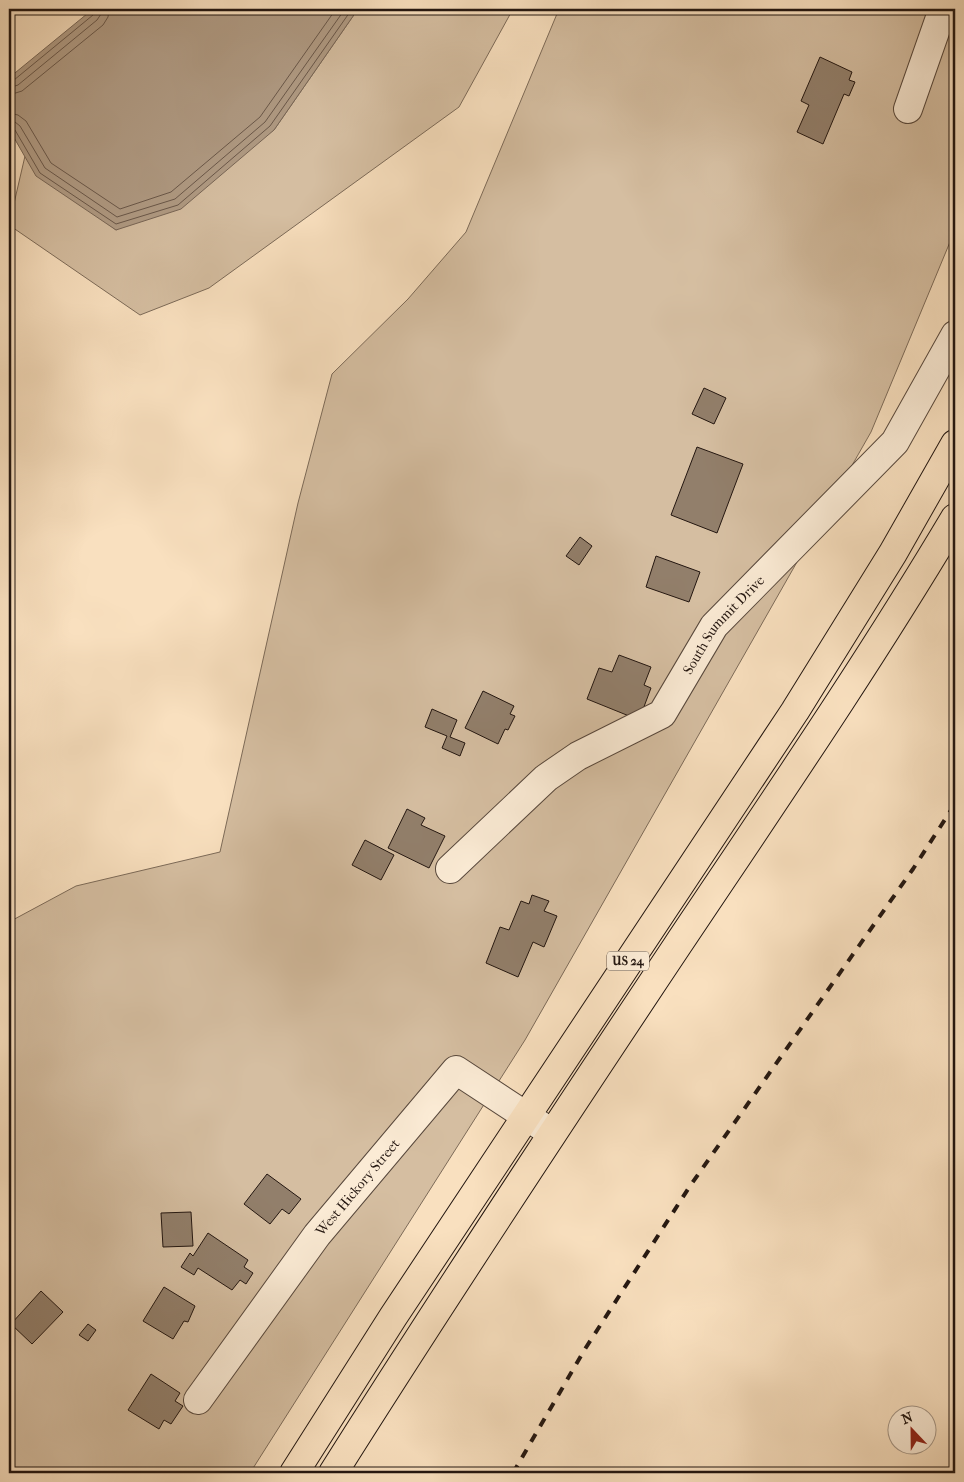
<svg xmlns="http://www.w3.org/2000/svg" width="964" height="1482" font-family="'IM FELL French Canon',serif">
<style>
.green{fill:#d5bea1;stroke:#7c6a58}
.water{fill:#b09b84;stroke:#786656}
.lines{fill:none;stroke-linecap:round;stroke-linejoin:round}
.shore{stroke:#6a584a;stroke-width:1}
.building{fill:#927f6b;stroke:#231610}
.street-casing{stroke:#58483c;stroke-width:30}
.primary-casing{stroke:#231610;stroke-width:30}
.street{stroke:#fbebd5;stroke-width:28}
.primary{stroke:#f9e0bf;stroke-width:28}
.rail{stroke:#231610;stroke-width:4;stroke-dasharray:9 9;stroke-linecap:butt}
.labels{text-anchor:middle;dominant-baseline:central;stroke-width:4;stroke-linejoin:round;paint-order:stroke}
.shield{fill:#fbebd5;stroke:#64564b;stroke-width:1}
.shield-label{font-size:12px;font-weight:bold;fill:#231610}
.street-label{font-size:14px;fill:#231610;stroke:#fbebd5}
</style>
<rect width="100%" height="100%" fill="#f9e0bf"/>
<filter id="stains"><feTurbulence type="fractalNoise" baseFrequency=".004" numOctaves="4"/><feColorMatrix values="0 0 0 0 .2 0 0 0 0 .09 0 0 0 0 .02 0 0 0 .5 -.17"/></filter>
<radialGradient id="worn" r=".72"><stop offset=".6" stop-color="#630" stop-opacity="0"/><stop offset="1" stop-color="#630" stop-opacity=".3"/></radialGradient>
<path class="green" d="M358,9H513L459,107L209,288L140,315L9,225L25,156L116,230L274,130Z
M559,9H955V230L871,432L525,1040L250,1473H9V922L76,886L220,852L298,503L332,374L408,299L466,232Z"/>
<path class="water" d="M93,9H358L274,130L181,209L116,230L36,176L9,129L10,77Z"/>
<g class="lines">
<path class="shore" d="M9,81L14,80L93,15L95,9
M9,88L18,85L97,20L101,14L102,9
M9,95L22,91L103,25L108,17L109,9
M9,113L18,115L26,121L51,163L120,209L171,192L260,117L336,9
M9,121L15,122L20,126L45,168L117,217L175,199L265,122L345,9
M9,127L15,130L40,173L116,224L178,205L270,126L352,9"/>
</g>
<path class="building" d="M820,57L852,72L849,80L855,82L849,96L844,94L823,144L797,132L809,105L801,101Z
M704,388L726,398L714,424L692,414Z
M697,447L743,464L717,533L671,515Z
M580,537L592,546L579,565L566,556Z
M656,556L700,572L689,602L646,587Z
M619,655L651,667L644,685L651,688L639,720L587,699L599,668L612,672Z
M483,691L514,706L510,714L515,716L508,730L505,729L498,744L465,728Z
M432,709L457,720L450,737L465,743L460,756L442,748L447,736L425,727Z
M407,809L425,818L421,825L445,836L429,868L388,848Z
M365,840L394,855L381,880L352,865Z
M532,895L549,901L544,911L557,916L544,947L533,942L518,977L486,963L500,927L509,930L521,901L529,904Z
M267,1174L301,1199L289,1214L282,1209L270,1224L244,1204Z
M191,1212L193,1246L163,1247L161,1213Z
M208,1233L248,1260L244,1267L253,1273L246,1284L240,1280L232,1290L198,1268L194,1275L181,1267L190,1253L193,1256Z
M164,1287L195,1306L188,1322L184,1321L173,1339L143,1321Z
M41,1291L63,1312L32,1344L11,1324Z
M88,1324L96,1330L88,1341L79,1335Z
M151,1374L180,1393L175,1401L183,1406L171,1424L164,1420L159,1429L128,1410Z"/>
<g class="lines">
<defs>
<g id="street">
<path d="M908,109L943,9"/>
<path id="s1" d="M450,869L546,778L578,756L662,714L714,626L895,442L955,335"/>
<path id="s2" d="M198,1400L317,1235L456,1070L552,1133"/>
</g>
<path id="primary" d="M294,1473L393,1317L795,711L893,553L955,444
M333,1473C445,1295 561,1120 677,946C772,804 868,664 955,518"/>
</defs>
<use href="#street" class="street-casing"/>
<use href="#primary" class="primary-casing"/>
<use href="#street" class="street"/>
<use href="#primary" class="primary"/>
<path class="rail" d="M513,1473L585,1349L690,1186L913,869L955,804"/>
</g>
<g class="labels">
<rect class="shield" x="607" y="951.5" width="42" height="19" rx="4"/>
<g class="shield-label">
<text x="628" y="961">US 24</text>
</g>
<g class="street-label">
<text stroke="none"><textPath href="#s1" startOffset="374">South Summit Drive</textPath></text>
<text stroke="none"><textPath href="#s2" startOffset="266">West Hickory Street</textPath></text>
</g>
</g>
<rect width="964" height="1482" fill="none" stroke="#f9e0bf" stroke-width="30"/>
<rect x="10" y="10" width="944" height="1462" fill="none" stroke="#231610" stroke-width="2.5"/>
<rect x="15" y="15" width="934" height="1452" fill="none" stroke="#231610"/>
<g transform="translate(912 1430) rotate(338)"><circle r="24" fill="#fbebd5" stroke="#a59686"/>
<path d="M0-4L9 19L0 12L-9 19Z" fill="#8f2418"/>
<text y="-8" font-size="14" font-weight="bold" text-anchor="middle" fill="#231610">N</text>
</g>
<rect width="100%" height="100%" filter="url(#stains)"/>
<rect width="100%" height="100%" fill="url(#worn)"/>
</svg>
